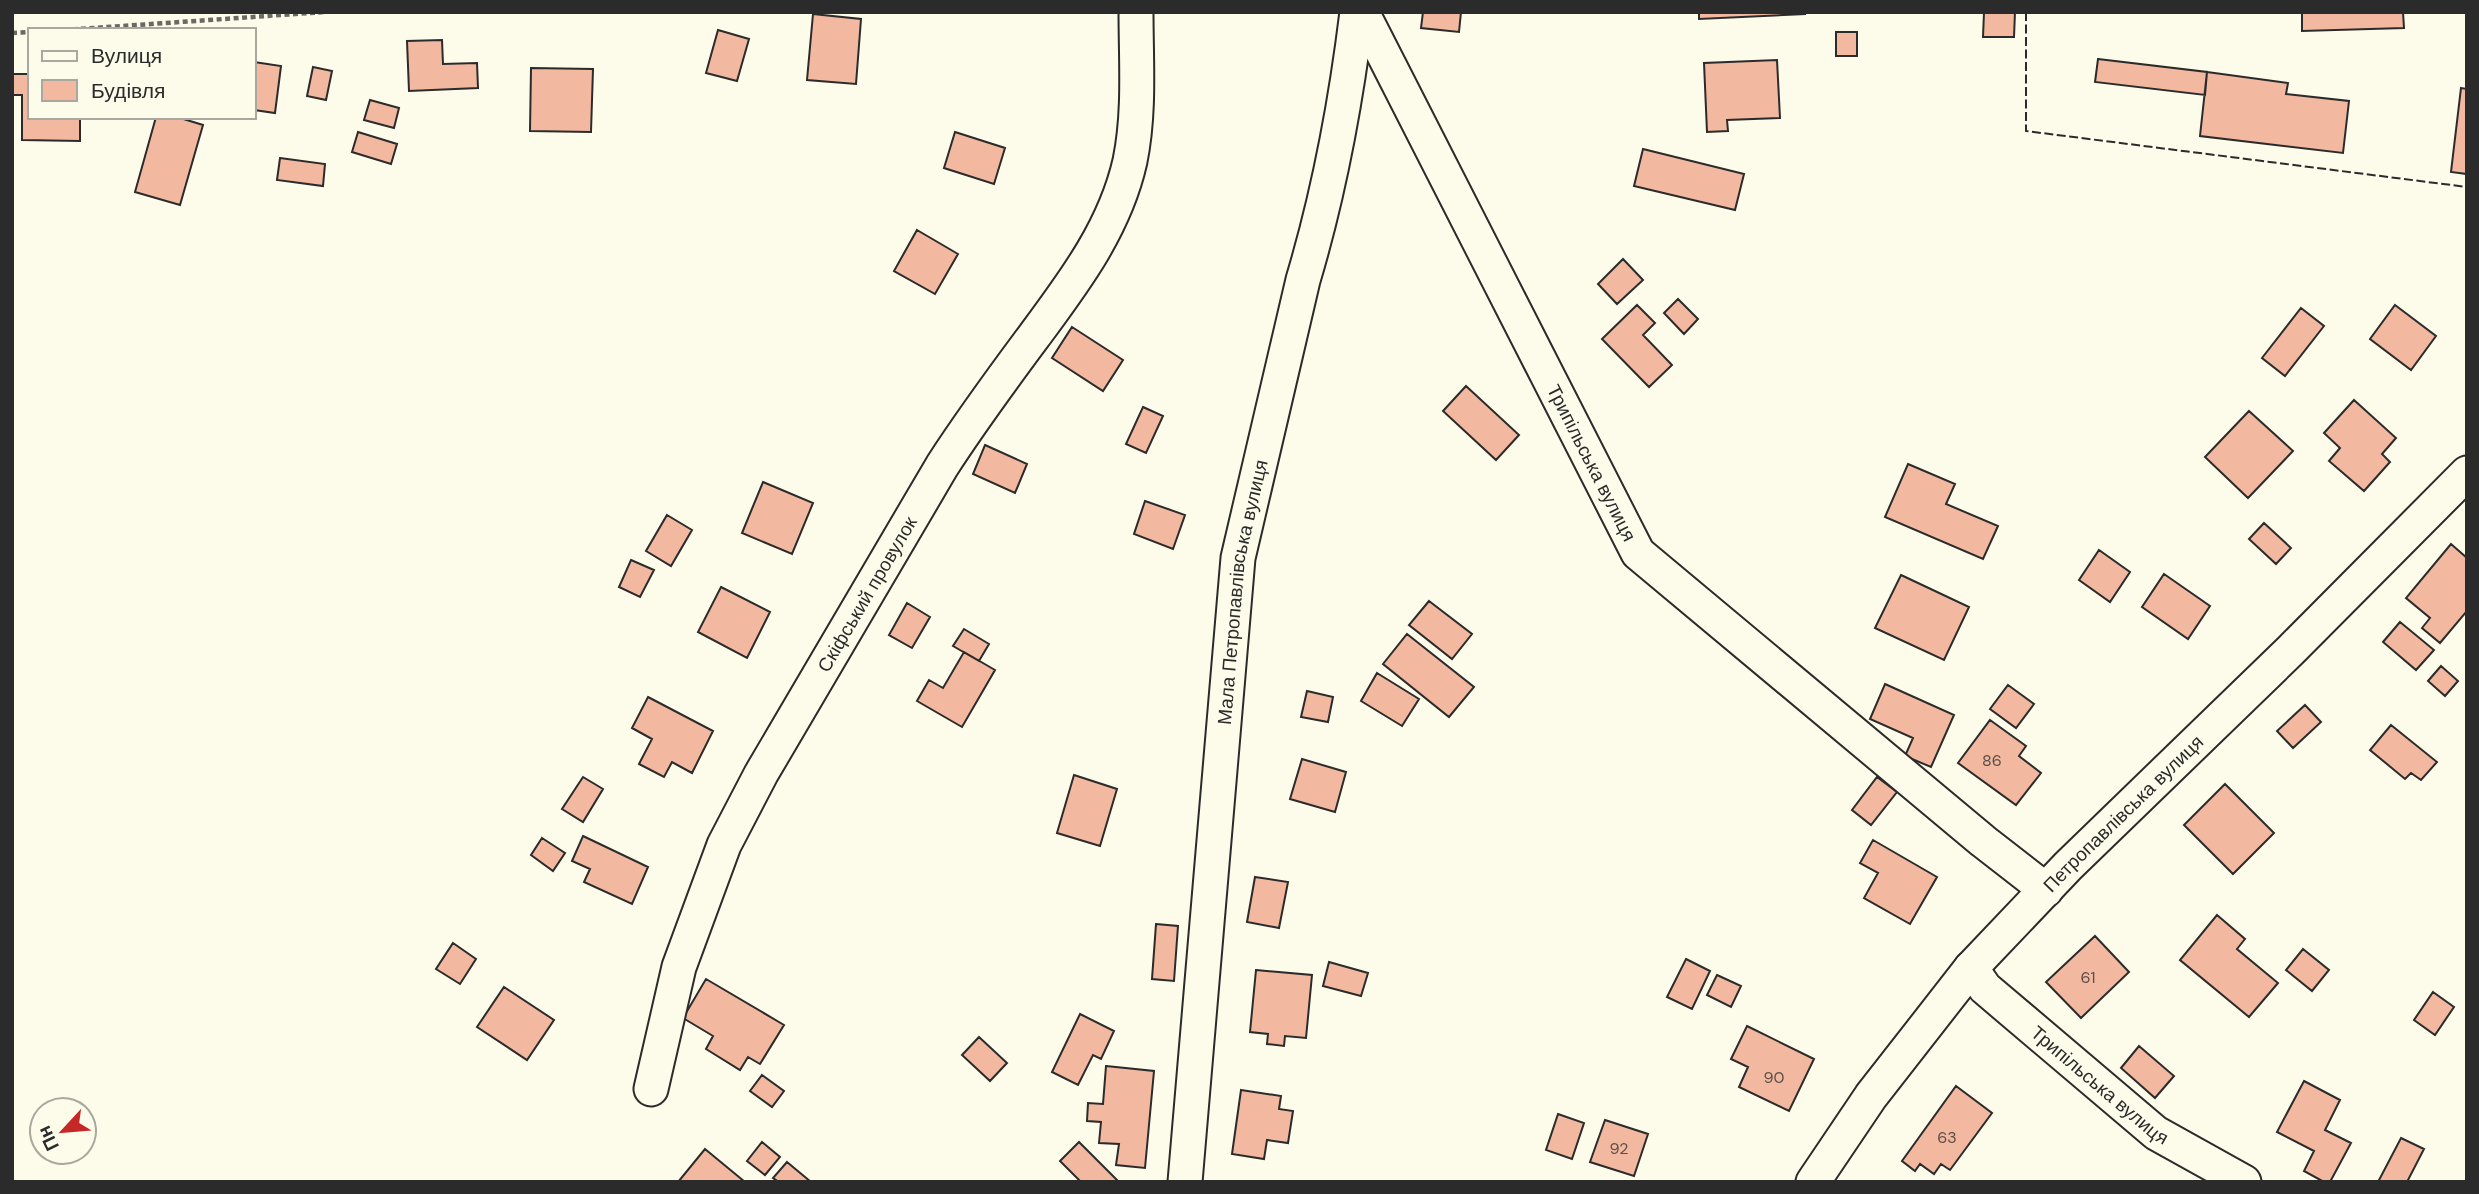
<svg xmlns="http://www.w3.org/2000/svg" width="2479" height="1194" font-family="'DM Sans',sans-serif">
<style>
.building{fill:#f2b8a0;stroke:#2b2b2b;stroke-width:2}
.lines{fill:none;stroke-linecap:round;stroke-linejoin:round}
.minor-casing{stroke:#2b2b2b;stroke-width:37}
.path{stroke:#6a6964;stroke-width:4.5;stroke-dasharray:5 3.5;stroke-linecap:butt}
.minor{stroke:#fdfbea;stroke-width:33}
.fence{stroke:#2b2b2b;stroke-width:2;stroke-dasharray:9 3.5;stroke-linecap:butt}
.labels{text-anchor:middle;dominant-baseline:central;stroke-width:5;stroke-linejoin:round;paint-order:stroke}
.number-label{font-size:16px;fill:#5d4e48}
.street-label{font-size:19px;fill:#2b2b2b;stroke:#fdfbea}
</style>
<rect width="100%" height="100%" fill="#fdfbea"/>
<path class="building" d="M1423,12H1461L1459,32L1421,28Z
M1699,12H1805V14L1699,19Z
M1984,12H2015L2014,37H1983Z
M2302,12H2403L2404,28L2302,31Z
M813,14L861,19L856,84L807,80Z
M718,30L749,39L737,81L706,73Z
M1836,32H1857V56H1836Z
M442,40L443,64L477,63L478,88L409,91L407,41Z
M2098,59L2207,72L2205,95L2095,82Z
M1777,60L1780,118L1727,120L1728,131L1707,132L1704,63Z
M254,62L281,66L275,113L254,110Z
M313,67L332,71L326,100L307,96Z
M531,68L593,69L591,132L530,131Z
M2207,72L2288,83L2286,94L2349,101L2343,153L2200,136Z
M12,74H30V117H80V141L22,140V95H12Z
M2461,88L2467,89V174L2451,172Z
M370,100L399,108L394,128L364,120Z
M156,117H177L203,125L180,205L135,192Z
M358,132L397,144L391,164L352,152Z
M955,132L1005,148L994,184L944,168Z
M1643,149L1744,174L1735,210L1634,186Z
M280,158L325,164L323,186L277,180Z
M917,230L958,254L935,294L894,271Z
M1623,259L1643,280L1617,304L1598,284Z
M1678,299L1698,319L1684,334L1664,313Z
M1637,305L1655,323L1643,335L1672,365L1649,387L1602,339Z
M2395,305L2436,336L2411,370L2370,339Z
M2301,308L2324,326L2285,376L2262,358Z
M1072,327L1123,360L1103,391L1052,358Z
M1466,386L1519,435L1496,460L1443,411Z
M2354,400L2396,438L2382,454L2390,462L2364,491L2329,461L2340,448L2324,433Z
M1143,407L1163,416L1146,453L1126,444Z
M2249,411L2293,451L2248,498L2205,457Z
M985,445L1027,464L1015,493L973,474Z
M1908,464L1955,484L1946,504L1998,526L1983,559L1885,517Z
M763,482L813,503L792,554L742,533Z
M1145,501L1185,515L1173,549L1134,534Z
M667,515L692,530L671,566L646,551Z
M2264,523L2291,548L2276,564L2249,539Z
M2451,544L2467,558V611L2440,643L2422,628L2430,618L2406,598Z
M2099,550L2130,572L2110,602L2079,580Z
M631,560L654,570L640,597L619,587Z
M2164,574L2210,606L2188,639L2142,607Z
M1901,575L1969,607L1944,660L1875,628Z
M721,587L770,612L747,658L698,632Z
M1429,601L1472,634L1452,659L1409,625Z
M907,603L930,617L912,648L889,635Z
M2400,622L2434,650L2416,670L2383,642Z
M964,629L989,644L979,661L953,646Z
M1407,634L1474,687L1449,717L1383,664Z
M964,652L995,670L962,727L917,701L929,680L943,688Z
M2441,666L2458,681L2445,696L2428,681Z
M1377,673L1419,699L1402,726L1361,701Z
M1885,684L1954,715L1931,767L1905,756L1913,738L1870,719Z
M2008,685L2034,704L2016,728L1990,709Z
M1307,691L1333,697L1328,722L1301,717Z
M648,697L713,731L692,773L672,762L664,777L639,764L652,739L632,728Z
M2305,705L2321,722L2293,748L2277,731Z
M1990,720L2026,746L2019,756L2041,773L2016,805L1958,763Z
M2391,725L2437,762L2421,780L2411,773L2405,779L2370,750Z
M1302,759L1346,772L1335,812L1290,799Z
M1074,775L1117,789L1100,846L1057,833Z
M583,777L603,789L583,822L562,809Z
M1877,777L1897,792L1871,825L1852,810Z
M2225,784L2274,833L2233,874L2184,825Z
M583,836L648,867L632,904L584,882L590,869L572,861Z
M542,838L565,853L553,871L531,855Z
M1873,840L1937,877L1910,924L1864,898L1878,873L1860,863Z
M1255,877L1288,882L1279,928L1247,922Z
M2217,915L2245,939L2237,949L2278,983L2249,1017L2180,960Z
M1156,924L1178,926L1174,981L1152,979Z
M2095,936L2129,972L2081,1018L2046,982Z
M453,943L476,959L460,984L436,969Z
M2303,949L2329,970L2312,991L2286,970Z
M1686,959L1710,971L1692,1009L1667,997Z
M1329,962L1368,973L1361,996L1323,986Z
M1256,970L1312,975L1306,1038L1285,1036L1284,1046L1267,1044L1268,1034L1250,1032Z
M1717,975L1741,986L1731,1007L1707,995Z
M706,979L784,1025L760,1064L748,1057L740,1070L706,1049L713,1036L683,1018Z
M504,987L554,1020L527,1060L477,1027Z
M2433,992L2454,1007L2435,1035L2414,1020Z
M1080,1014L1114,1031L1101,1059L1093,1055L1078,1085L1052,1072Z
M1747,1026L1814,1059L1789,1111L1739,1087L1748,1067L1731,1059Z
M979,1037L1007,1063L990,1081L962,1055Z
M2139,1046L2174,1076L2155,1098L2121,1068Z
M1106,1066L1154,1071L1145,1168L1116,1165L1119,1144L1099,1143L1101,1122L1087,1121L1088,1103L1103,1104Z
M762,1075L784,1091L772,1107L750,1091Z
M2304,1081L2340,1100L2325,1130L2351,1143L2330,1182H2324L2304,1171L2314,1151L2277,1132Z
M1956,1086L1992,1113L1950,1170L1941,1164L1934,1174L1920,1164L1915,1171L1902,1161Z
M1241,1090L1281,1096L1279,1109L1293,1111L1288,1143L1267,1140L1264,1159L1232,1154Z
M1558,1114L1584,1123L1572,1159L1546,1150Z
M1605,1120L1648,1134L1634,1176L1590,1162Z
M2401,1138L2424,1149L2407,1182H2378Z
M762,1142L780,1157L765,1175L747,1161Z
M1079,1142L1119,1182H1081L1060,1161Z
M705,1149L745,1182H678Z
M787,1162L811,1182H779L773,1178Z"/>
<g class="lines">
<defs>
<g id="minor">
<path id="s1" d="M1362,12L1638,553L1983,841L2046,890"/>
<path id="s2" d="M1971,968L1985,988L2156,1133L2244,1182"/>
<path id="s3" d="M651,1089L679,967L724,845L761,774L942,466C971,421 1002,379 1034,336C1074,282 1115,228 1130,161C1140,112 1136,61 1136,12"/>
<path id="s4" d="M1185,1182L1238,558L1303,280C1329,193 1346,102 1357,12"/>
<path id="s5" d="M1813,1182L1871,1096L1971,968L2068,866L2291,650L2467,473"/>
</g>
</defs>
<use href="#minor" class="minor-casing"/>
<path class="path" d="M64,30L325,12
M12,33L30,32"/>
<use href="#minor" class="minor"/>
<path class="fence" d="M2026,12V131L2467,187"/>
</g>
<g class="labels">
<g class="number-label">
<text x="1992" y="760">86</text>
<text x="2088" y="977">61</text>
<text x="1774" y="1077">90</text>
<text x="1947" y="1137">63</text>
<text x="1619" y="1148">92</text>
</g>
<g class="street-label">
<text stroke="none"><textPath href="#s1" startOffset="506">Трипільська вулиця</textPath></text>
<text stroke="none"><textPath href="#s4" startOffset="593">Мала Петропавлівська вулиця</textPath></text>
<text stroke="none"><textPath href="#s3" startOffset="544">Скіфський провулок</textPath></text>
<text stroke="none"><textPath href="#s5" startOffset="483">Петропавлівська вулиця</textPath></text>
<text stroke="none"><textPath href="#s2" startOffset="175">Трипільська вулиця</textPath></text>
</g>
</g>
<rect width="2479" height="1194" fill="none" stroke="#2b2b2b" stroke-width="28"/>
<rect x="28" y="28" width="228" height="91" fill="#fdfbea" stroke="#a9a89e" stroke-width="2"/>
<rect x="42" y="51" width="35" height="10" fill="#fdfbea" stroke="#a9a89e" stroke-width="2"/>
<text x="91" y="63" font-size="21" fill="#2b2b2b">Вулиця</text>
<rect x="42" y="80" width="35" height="21" fill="#f2b8a0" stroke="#a9a89e" stroke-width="2"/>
<text x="91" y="98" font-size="21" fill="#2b2b2b">Будівля</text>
<g transform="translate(63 1131) rotate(244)"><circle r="33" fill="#fdfbea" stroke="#a9a89e" stroke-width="2"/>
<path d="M0-5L12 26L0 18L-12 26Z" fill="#c62828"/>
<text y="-10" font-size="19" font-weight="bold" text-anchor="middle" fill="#2b2b2b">Пн</text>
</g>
</svg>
